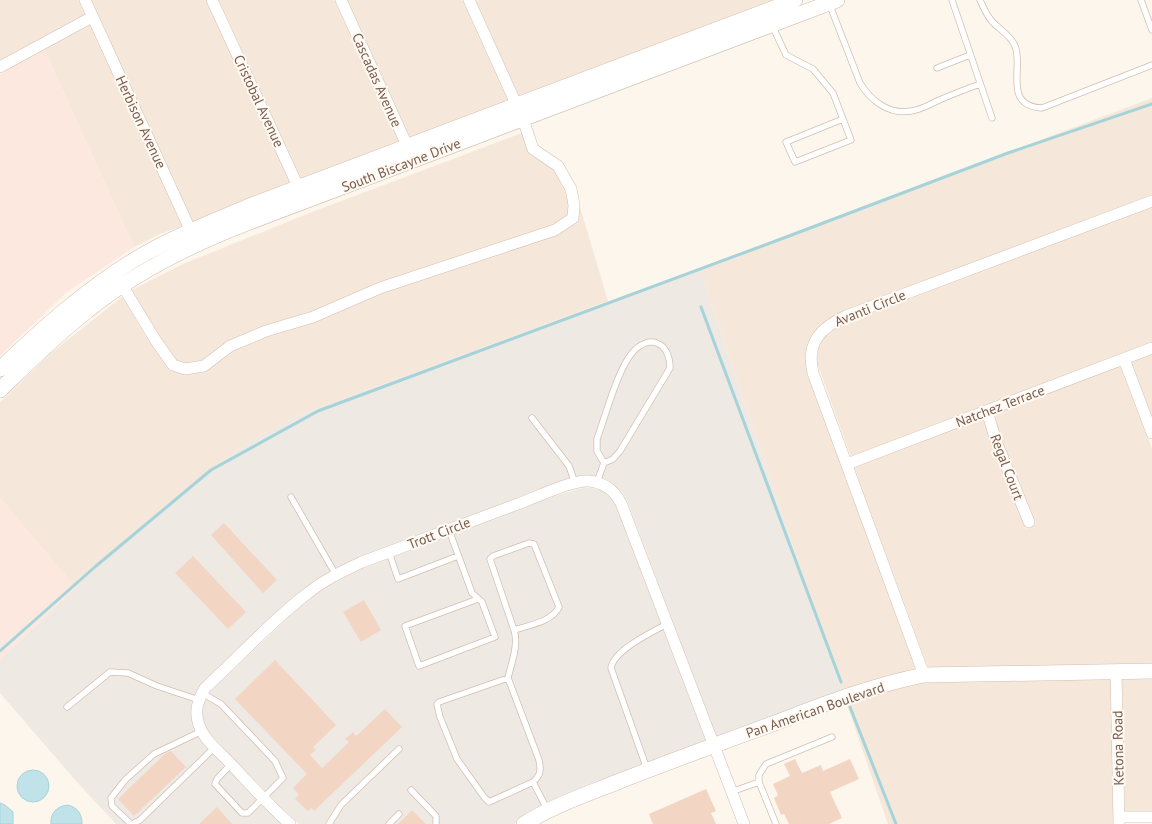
<svg xmlns="http://www.w3.org/2000/svg" width="1152" height="824" font-family="'PT Sans',sans-serif">
<style>
.residential{fill:#f5e8da}
.commercial{fill:#fde8e0}
.industrial{fill:#efe9e4}
.water{fill:#bfe3e8;stroke:#a5d3da}
.lines{fill:none;stroke-linecap:round;stroke-linejoin:round}
.stream{stroke:#a5d3da;stroke-width:3}
.building{fill:#f3d5c3}
.service-casing{stroke:#d1beb0;stroke-width:7}
.minor-casing{stroke:#d1beb0;stroke-width:12}
.tertiary-casing{stroke:#d1beb0;stroke-width:16}
.service{stroke:#fff;stroke-width:5.5}
.minor{stroke:#fff;stroke-width:11}
.tertiary{stroke:#fff;stroke-width:15}
.labels{text-anchor:middle;dominant-baseline:central;stroke-width:4;stroke-linejoin:round;paint-order:stroke}
.street-label{font-size:14px;fill:#7a5c4d;stroke:#fffaf3}
</style>
<rect width="100%" height="100%" fill="#fdf6ec"/>
<path class="residential" d="M0,0H78L85,15L0,61Z
M91,0H206L291,185L193,222Z
M219,0H334L400,144L302,181Z
M347,0H462L509,102L411,140Z
M480,0H779L520,98L476,1Z
M90,25L182,226L160,234L134,247L44,49Z
M1152,98V195L844,311L828,319L819,326L813,334L807,346L805,358L808,375L917,671L842,692L699,268Z
M522,133L554,170L565,192L569,206L567,215L553,225L312,311L264,326L202,361L186,363L177,361L161,338L132,290L183,264L312,212Z
M1152,206V342L851,457L817,363L818,348L822,340L834,327Z
M580,207L608,301L299,415L253,439L227,458L132,534L76,588L0,498V402L51,353L122,297L151,345L169,369L185,375L204,372L233,351L267,336L578,218Z
M1152,354V416L1131,362Z
M1120,366L1152,448V665L929,670L854,467L983,418L991,443L1026,529L1036,524L1001,438L994,414Z
M1152,676V812H1125L1122,677Z
M1111,677L1114,824H888L846,702L925,681Z"/>
<path class="commercial" d="M44,49L134,247L67,292L0,356V75L11,67Z
M0,498L76,588L0,660Z"/>
<path class="industrial" d="M699,268L842,692L717,738L627,500L622,492L608,480L598,476L586,475L540,490L360,557L338,567L319,579L202,685L194,696L191,706V717L195,732L203,743L281,824H116L76,781L0,693V660L132,534L227,458L253,439L299,415Z
M585,487L601,490L612,499L616,506L706,742L533,812L514,824H299L283,810L211,735L205,726L202,716L203,706L210,692L298,608L324,588L363,568L542,500Z"/>
<path class="water" d="M17 786a16 16 0 1 1 32 0a16 16 0 1 1-32 0Z
M0,803L5,805L13,812V824H0Z
M68,805C78,808 82,814 82,824H51C50,813 57,806 68,805Z"/>
<g class="lines">
<path class="stream" d="M701,307L841,682
M0,651L96,566L211,470L318,411L789,236L1008,153L1152,104
M850,707L896,824"/>
</g>
<path class="building" d="M224,523L277,580L263,593L211,535Z
M193,556L246,612L228,629L175,573Z
M364,600L381,630L361,642L343,612Z
M275,660L336,725L313,747L316,750L310,755L322,768L349,742L345,739L353,732L356,736L385,709L402,727L314,811L311,808L308,811L295,799L299,795L293,788L307,774L235,699Z
M171,751L186,767L134,816L118,799L166,753Z
M795,759L802,773L821,765L823,771L850,759L859,779L830,792L842,818L829,824H789L784,814L781,815L774,798L778,795L773,784L790,776L784,764Z
M706,789L716,811L711,813L716,824H653L649,814Z
M217,807L232,824H199Z
M412,810L426,824H398Z"/>
<g class="lines">
<defs>
<path id="service" d="M952,0L992,118
M980,0C983,7 986,14 991,20C998,29 1011,35 1015,46C1024,66 1002,106 1042,108L1152,65
M1141,0L1152,30
M829,3L860,83C871,101 889,115 911,111C920,110 929,105 937,101C951,95 966,89 980,84
M772,25L786,55L813,69L833,93L851,140L795,162L786,142L843,119
M937,68L970,55
M532,418L569,466L575,483
M597,482L604,463L613,459L620,451L670,368C670,342 649,333 632,353C618,369 605,417 597,439V451L604,463
M291,497L336,575
M449,530L472,593L482,602L495,637L419,666L405,626L478,599
M389,552L398,579L458,556
M508,678C511,664 519,645 514,630C529,625 552,622 559,607L534,544L529,543L493,556L490,559L514,630
M202,693L221,704L275,761L283,778L248,813H242L215,784L217,779L231,764
M67,707L110,672L128,673L157,686L199,700
M647,769L611,668C614,650 652,632 667,624
M533,782L489,802L484,797L457,759L440,717L437,704L439,702L508,678L539,760C541,770 541,775 533,782L547,809
M759,782V775L766,764L832,737
M411,790L436,816V824
M731,792L759,782L776,824
M131,824L112,806L111,798L125,780L154,754L202,731
M132,824L140,820L215,747
M329,824L341,805L399,749
M389,824L399,814"/>
<path id="minor" d="M85,0L194,238
M212,0L301,193
M341,0L410,152
M0,67L92,17
M122,285L156,341L173,365L185,369L204,366L230,346L266,331L313,317L380,288L555,230L573,218L574,205L571,189L558,166L533,149L523,119L469,0
M1124,359L1152,433
M987,411L996,441L1029,522
M847,464L1152,348
M1116,671L1119,824
M924,675L813,373C806,343 820,328 846,316L1152,201
M1119,817H1152
M290,824C268,805 250,784 230,763C220,752 204,740 199,725C194,711 198,700 205,688C238,658 272,620 308,593C324,580 343,571 362,562C415,542 469,522 523,502C539,496 572,480 588,481C604,482 614,490 621,503L744,824"/>
<path id="tertiary" d="M0,369C42,329 84,291 134,260C171,238 211,222 252,205L795,0
M0,390C28,363 56,335 87,311C135,272 190,245 247,223L837,0
M524,824C554,805 588,794 620,781C658,766 696,752 734,738C797,716 858,688 924,675L1152,671"/>
</defs>
<use href="#service" class="service-casing"/>
<use href="#minor" class="minor-casing"/>
<use href="#tertiary" class="tertiary-casing"/>
<use href="#service" class="service"/>
<use href="#minor" class="minor"/>
<use href="#tertiary" class="tertiary"/>
</g>
<g class="labels">
<g class="street-label">
<text transform="translate(377 80) rotate(66)">Cascadas Avenue</text>
<text transform="translate(259 101) rotate(65)">Cristobal Avenue</text>
<text transform="translate(141 122) rotate(65)">Herbison Avenue</text>
<text transform="translate(401 165) rotate(-21)">South Biscayne Drive</text>
<text transform="translate(870 308) rotate(-22)">Avanti Circle</text>
<text transform="translate(1000 406) rotate(-21)">Natchez Terrace</text>
<text transform="translate(1007 467) rotate(69)">Regal Court</text>
<text transform="translate(439 533) rotate(-21)">Trott Circle</text>
<text transform="translate(815 710) rotate(-19)">Pan American Boulevard</text>
<text transform="translate(1118 748) rotate(-91)">Ketona Road</text>
</g>
</g>
</svg>
